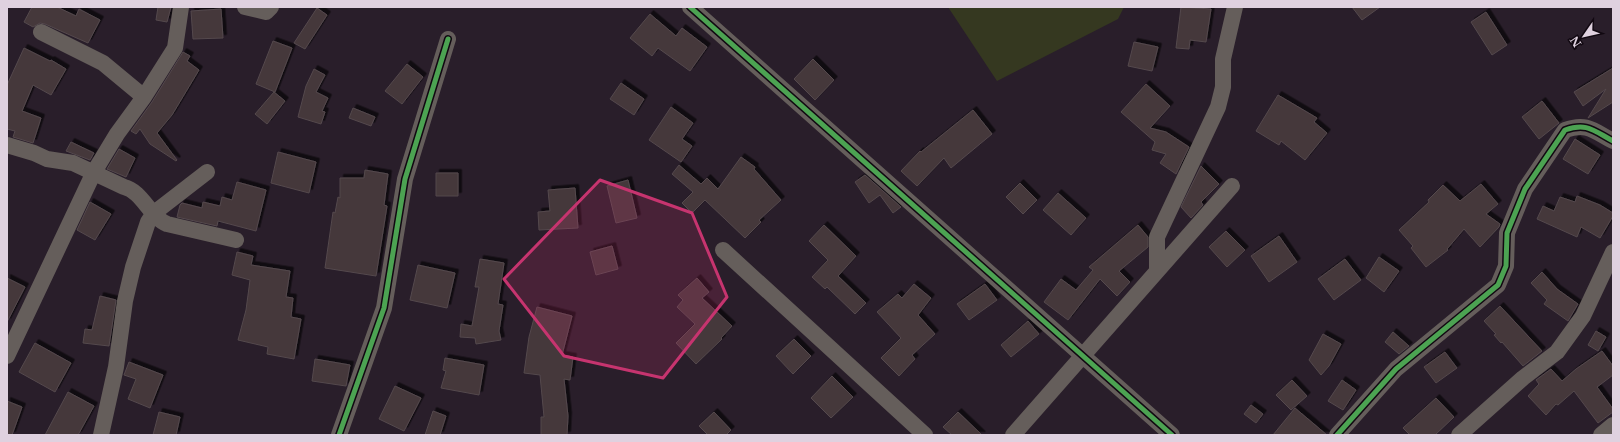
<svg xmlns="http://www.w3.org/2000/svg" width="1620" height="442" font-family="'Libre Baskerville',serif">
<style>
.green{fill:#353820}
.building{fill:#45373a;stroke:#54494d;filter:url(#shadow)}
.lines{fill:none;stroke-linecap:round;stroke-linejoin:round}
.street{stroke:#655e5b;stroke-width:16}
.cycleway-casing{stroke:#110811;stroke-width:8}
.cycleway{stroke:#4ca352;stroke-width:5}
.marked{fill:#c6346f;fill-opacity:0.2;stroke:#c6346f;stroke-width:3;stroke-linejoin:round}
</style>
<defs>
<filter id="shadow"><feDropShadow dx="3.5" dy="-3.5" stdDeviation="0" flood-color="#0009"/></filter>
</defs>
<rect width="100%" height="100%" fill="#291e2a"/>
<path class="green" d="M948,7H1124L1118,19L997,81Z"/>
<path class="building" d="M32,7H57L76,16L79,9L100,20L88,43L45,24L40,23L33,27L24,22Z
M158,7H171L167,22L156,20Z
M1181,7L1211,9L1206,42L1190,40L1189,49L1176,48Z
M1352,7H1380L1362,20Z
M317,8L327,15L305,49L294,43Z
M221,9L223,38L193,39L191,11Z
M1486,12L1507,45L1492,55L1471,22Z
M650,14L676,36L682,28L707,47L690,71L658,48L652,56L630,38Z
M273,41L292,48L275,92L256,84Z
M1134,42L1158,47L1152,71L1128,66Z
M24,48L50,61L51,60L66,69L51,95L33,85L22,111L41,118L33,143L13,137L15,131L7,129V85Z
M183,52L190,56L187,61L199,70L172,115L157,133L177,160L176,161L150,144L140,129L136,134L131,131L152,102Z
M813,59L834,80L815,100L794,79Z
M407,64L423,77L402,104L385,91Z
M1613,68V102L1588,118L1606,89L1583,106L1574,92Z
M314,69L325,75L316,92L328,98L322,111L325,112L321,124L298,117L306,86Z
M621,83L644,99L634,115L610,99Z
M1146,84L1170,106L1150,128L1166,132L1189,147L1176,174L1160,163L1166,154L1152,150L1155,142L1121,112Z
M274,92L285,101L267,124L255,114Z
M1278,95L1317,118L1314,122L1327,133L1305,160L1281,141L1279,145L1256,131Z
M1542,101L1559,123L1539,139L1522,117Z
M671,107L693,123L682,139L692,146L681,162L649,140Z
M353,108L375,117L371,126L349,118Z
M973,110L992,134L951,168L944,158L917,186L901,171L920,151L921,152Z
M1575,139L1600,155L1588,174L1563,159Z
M71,142L94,153L90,160L66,151Z
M119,149L135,158L126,177L107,169Z
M278,152L316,162L309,193L271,183Z
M741,157L755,167L754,169L781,200L759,220L761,222L745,238L705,200L692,213L682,203L693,192L672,174L679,165L701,184L707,178L718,189Z
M1201,166L1219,184L1201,202L1203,205L1191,218L1181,207Z
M365,170L388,174L384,205L387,206L376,276L325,268L333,212L335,213L338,197L340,198V178H364Z
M436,173H458V196H436Z
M865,175L901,207L893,213L880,195L869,203L855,182Z
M628,180L637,218L616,223L607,186Z
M237,182L266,190L256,231L218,221L217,226L177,217L180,205L182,203L202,208L203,202L220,206L222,197L232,200Z
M1020,183L1037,200L1023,214L1006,197Z
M1481,184L1498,204L1486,214L1500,224L1499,227L1480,247L1464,229L1447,249L1448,250L1426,267L1411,248L1413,246L1399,230L1429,202L1428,200L1443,185L1460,201Z
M575,188L578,228L539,230L538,212L550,211L548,190Z
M1058,193L1086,218L1071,235L1043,210Z
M1577,196L1600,205L1613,213V216L1600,238L1581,227L1577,237L1537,219L1543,206L1554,211L1560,197L1575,202Z
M90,202L111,214L95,240L77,230Z
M824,225L856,256L838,276L866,303L855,314L827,287L825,289L812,277L828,260L809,241Z
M1138,225L1148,237V247L1119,271L1130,282L1117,296L1100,279L1068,320L1044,302L1061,279L1076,290L1093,270L1089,267Z
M1226,231L1245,250L1227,267L1209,247Z
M1279,236L1297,262L1269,282L1251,256Z
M612,246L618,269L596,275L590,252Z
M237,252L253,256L251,265L290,271L286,297L293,298L291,317L301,319L294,359L267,354L268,347L238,340L246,310L250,280L232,275Z
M1379,257L1399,271L1384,292L1366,278Z
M480,259L504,263L498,304L503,305L499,331L501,340L476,344L475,338L460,337L461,324L472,326L479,287H475Z
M1345,259L1361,280L1334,300L1318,279Z
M418,265L455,273L447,308L410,300Z
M1542,272L1557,289L1578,304L1568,321L1544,304L1547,300L1531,283Z
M7,278L25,287L7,322Z
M697,278L709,292L702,298L732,326L721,338L722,339L696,364L676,343L695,324L677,307L683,300L678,295Z
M914,284L931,298L918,315L935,334L912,355L915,359L899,376L881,358L901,338L877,312L898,294L902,298Z
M985,284L997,300L969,320L957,304Z
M100,296L116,300L109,346L83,343L85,329L92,330Z
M1500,306L1542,351L1523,366L1502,342L1501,343L1494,335L1496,334L1484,321Z
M537,307L572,316L562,355L573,357L570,380L564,379L568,416L567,435H541V417H544L540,375L524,373L529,337Z
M1028,321L1039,334L1011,357L1001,345Z
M1596,331L1606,337L1598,351L1588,345Z
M1393,332L1409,346L1399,354L1385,342Z
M1323,334L1341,344L1329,366L1321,375L1309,360Z
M794,339L811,356L793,374L776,356Z
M35,343L71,363L55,392L19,372Z
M1602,351L1613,366V375L1597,387L1613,409V412L1598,423L1574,391L1558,405L1556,404L1546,415L1528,396L1539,384L1536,380L1551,369L1562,381L1576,369Z
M1445,352L1457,368L1436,383L1424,367Z
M445,358L484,365L479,395L441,388L446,371L443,370Z
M315,359L350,365L346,386L312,381Z
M129,362L163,375L150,408L128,399L136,379L124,375Z
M832,376L853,397L831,418L811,398Z
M1292,380L1307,396L1291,410L1276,395Z
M1342,380L1356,390L1343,410L1328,401Z
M395,386L421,398L404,431L379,419Z
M68,392L94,406L78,435H45Z
M1436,398L1454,417L1435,435H1410L1403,428Z
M7,401L22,407L12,435H7Z
M1251,405L1263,414L1256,423L1244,414Z
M1295,408L1327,435H1273Z
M433,411L446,416L440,435H425Z
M159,412L180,417L176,435H153Z
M714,412L731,430L726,435H708L699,426Z
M958,412L982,435H952L943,427Z"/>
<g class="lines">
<path class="street" d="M245,7L266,12L271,7
M690,7L1172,435
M41,32L103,63L144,97
M7,145L34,153L47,159L73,163L124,187C142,191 150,217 167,224L236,240
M723,250L925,435
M1157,271V237L1218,107L1223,87V59L1235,7
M7,356L94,172L117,134L144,97L175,48L181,7
M101,435L116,367L125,301L133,267L148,222L154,213L207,172
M339,435L384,308L405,179L448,39
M1013,435L1232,186
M1337,435L1396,369L1498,285L1506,266L1507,233L1525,189L1565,130C1587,122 1594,131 1613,141
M1459,435L1523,378L1557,352L1583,316L1613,252
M1601,435L1613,425"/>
<defs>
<path id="cycleway" d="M690,7L1172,435
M339,435L384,308L405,179L448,39
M1337,435L1396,369L1498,285L1506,266L1507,233L1525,189L1565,130C1587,122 1594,131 1613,141"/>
</defs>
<use href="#cycleway" class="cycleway-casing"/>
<use href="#cycleway" class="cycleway"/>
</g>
<path class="marked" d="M600,180L692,213L727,297L663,378L564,356L504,279Z"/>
<rect width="1620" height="442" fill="none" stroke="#dfd1df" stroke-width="16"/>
<g transform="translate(1584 36) rotate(236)" stroke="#110811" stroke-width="3" paint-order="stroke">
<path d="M0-3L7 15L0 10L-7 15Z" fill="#dfd1df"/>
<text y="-6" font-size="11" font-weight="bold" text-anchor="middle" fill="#dfd1df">N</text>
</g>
</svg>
